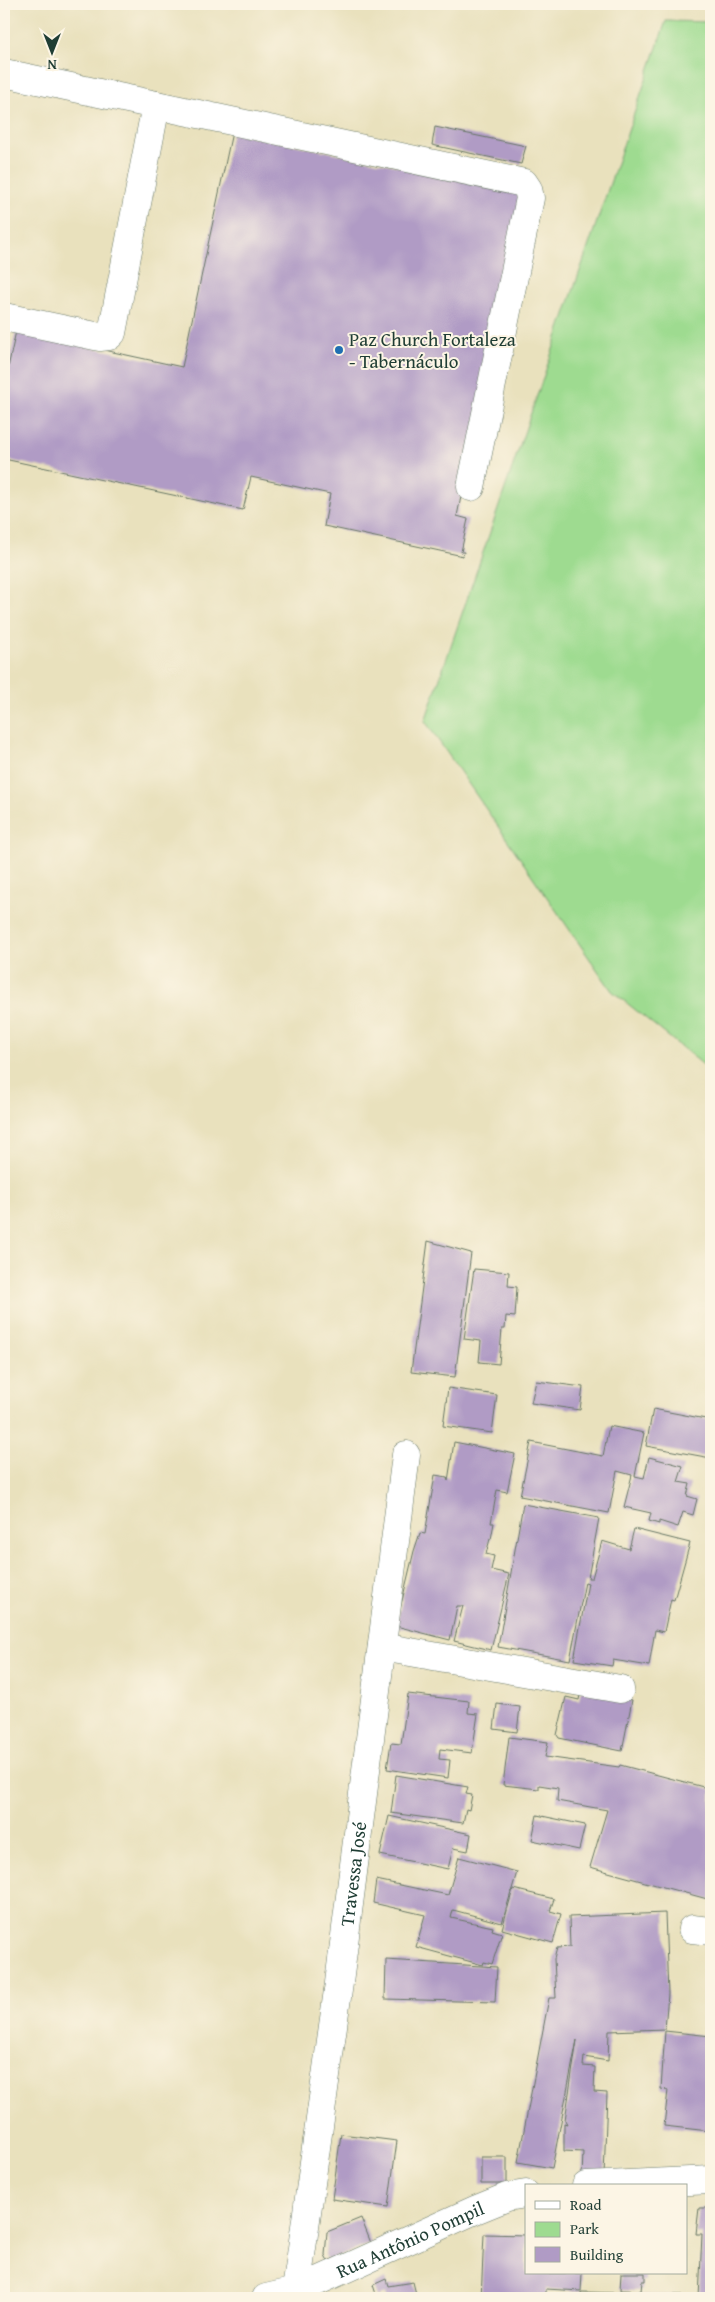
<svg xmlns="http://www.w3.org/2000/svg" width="715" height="2302" font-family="'Gentium Book Plus',serif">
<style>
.green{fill:#9edb90;stroke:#5e8c62}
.building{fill:#b09bc5}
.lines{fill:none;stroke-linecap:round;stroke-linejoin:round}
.minor-casing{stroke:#667664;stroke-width:29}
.minor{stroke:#fff;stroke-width:28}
.poi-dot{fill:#1f6fb2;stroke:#fcf5e5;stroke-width:2}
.labels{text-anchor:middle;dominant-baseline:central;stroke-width:4;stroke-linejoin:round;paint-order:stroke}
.poi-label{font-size:19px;fill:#1f3d34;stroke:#fcf5e5;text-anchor:start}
.street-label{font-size:19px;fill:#1f3d34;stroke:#fcf5e5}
</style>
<rect width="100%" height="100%" fill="#fcf5e5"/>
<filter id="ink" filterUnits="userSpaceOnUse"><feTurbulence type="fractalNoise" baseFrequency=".02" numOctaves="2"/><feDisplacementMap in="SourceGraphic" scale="10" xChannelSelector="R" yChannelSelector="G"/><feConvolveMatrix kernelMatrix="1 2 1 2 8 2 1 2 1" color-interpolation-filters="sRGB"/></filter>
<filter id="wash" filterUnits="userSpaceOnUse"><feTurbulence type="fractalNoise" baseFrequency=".0096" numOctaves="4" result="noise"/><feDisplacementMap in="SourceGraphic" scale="20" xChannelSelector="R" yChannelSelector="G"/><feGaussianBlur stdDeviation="1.12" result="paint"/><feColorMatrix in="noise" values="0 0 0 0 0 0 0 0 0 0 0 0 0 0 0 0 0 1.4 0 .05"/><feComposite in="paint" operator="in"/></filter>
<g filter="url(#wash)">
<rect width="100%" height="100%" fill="#e9e1bd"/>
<path class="green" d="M666,21L711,22V1071L612,991L425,721Z"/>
<g id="blocks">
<path class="building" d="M435,127L526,146L521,164L432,145Z
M232,132L524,192L457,516L468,519L461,552H464L463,556L324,526L330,494L251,477L243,510L4,459V386L16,331L182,367Z
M428,1241L471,1253L455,1377L411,1372Z
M474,1269L509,1272L508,1286L517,1287L515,1317L506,1316L505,1329H502L499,1364L479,1362L481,1341L464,1339Z
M536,1381L583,1387L580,1410L531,1403Z
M448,1388L497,1395L492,1433L443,1426Z
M653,1409L711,1420V1458L646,1446Z
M609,1426L644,1433L635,1476L644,1478L649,1457L683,1466L678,1482L690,1484L687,1496L697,1499L693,1515L683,1512L678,1527L659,1521V1524L649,1521L651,1513L624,1507L632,1475L617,1471L609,1513L520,1496L531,1442L603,1456Z
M454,1442L515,1454L507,1492L497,1490L491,1523H494L491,1539H490L486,1554L494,1556L491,1570L509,1574L491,1650L454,1641L463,1606H457L450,1640L396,1626L414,1551L420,1533L425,1534L435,1475L447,1477L448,1481Z
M523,1504L599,1518L588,1578H592L602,1541L629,1549L634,1529L690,1543L674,1600L671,1599L664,1632L655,1630L649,1666L613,1660L612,1666L574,1660L588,1583L585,1582L570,1660L498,1647Z
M581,1690L632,1700L622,1751L559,1738L557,1735L566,1697L579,1700Z
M408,1694L469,1701L468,1713L478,1714L472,1753L440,1749L439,1759L450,1760L448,1778L387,1769L391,1743L401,1744Z
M497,1704L520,1707L517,1732L494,1729Z
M509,1737L548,1742L545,1757L619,1767L620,1765L711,1789V1900L590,1867L607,1810L557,1801L558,1788L539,1785V1789L503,1785Z
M396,1775L468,1787L466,1794L472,1795L469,1810L466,1809L463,1823L391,1813Z
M537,1815L585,1825L579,1850L532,1840Z
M389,1816L471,1834L468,1851L453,1848L448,1869L380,1855Z
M459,1857L517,1872L502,1923L453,1910L451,1918L493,1927L492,1930L502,1933L492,1964L484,1962L483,1965L416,1947L425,1915L373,1903L376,1880L448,1895Z
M513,1889L554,1899L550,1911L561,1914L553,1943L502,1929Z
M665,1913L668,1994L665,2029L609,2031L608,2061L584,2057L583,2066L595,2067L594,2092L607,2093L604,2177H582L583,2152L564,2151V2123L567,2124L565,2120L577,2040L552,2168L518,2162L549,1998H556L554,1959L557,1948L570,1947L569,1917Z
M386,1960L497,1967L495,2002L385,1999Z
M665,2031L711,2036V2111L709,2131L664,2126L668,2090L661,2089Z
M341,2134L397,2141L388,2207L332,2199Z
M481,2157H507V2184H481Z
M699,2208H711V2298H699L702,2234H696Z
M361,2218L371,2243L328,2261L325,2255L327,2232Z
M484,2234L526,2235V2273H582L581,2291L546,2289V2298H481Z
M621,2273H645V2281H642L641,2291L620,2290Z
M386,2279L388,2286L413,2282L417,2298H386L385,2294L377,2297L373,2285Z
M581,2292L622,2293L621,2298H581Z
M632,2295H682V2298H632Z"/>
</g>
</g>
<g filter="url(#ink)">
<use href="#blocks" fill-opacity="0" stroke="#667664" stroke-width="1"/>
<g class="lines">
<defs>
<g id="minor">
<path d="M4,73L156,105L112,333L109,336L100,337L4,317"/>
<path d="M156,105L524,183L528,189L530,198L471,487"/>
<path d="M382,1647L620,1689"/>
<path d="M692,1929L711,1931"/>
<path d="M586,2186L711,2180"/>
<path id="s1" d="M296,2291L339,1983L406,1455"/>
<path id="s2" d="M266,2298L296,2291L475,2210L507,2197L526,2194"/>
</g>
</defs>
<use href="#minor" class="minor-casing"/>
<use href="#minor" class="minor"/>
</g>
</g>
<circle class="poi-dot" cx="339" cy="350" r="5"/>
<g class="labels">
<g class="poi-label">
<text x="349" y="339">Paz Church Fortaleza<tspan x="349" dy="22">- Tabernáculo</tspan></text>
</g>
<g class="street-label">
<text stroke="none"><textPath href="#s1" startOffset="421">Travessa José</textPath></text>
<text stroke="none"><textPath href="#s2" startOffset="156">Rua Antônio Pompil</textPath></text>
</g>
</g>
<rect width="715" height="2302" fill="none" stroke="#fcf5e5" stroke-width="20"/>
<rect x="525" y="2184" width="162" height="90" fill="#fcf5e5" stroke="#a4ab9e"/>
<rect x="535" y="2201" width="25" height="8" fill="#ffffff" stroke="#a4ab9e"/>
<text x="570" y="2210" font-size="15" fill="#1f3d34">Road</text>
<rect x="535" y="2222" width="25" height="15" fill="#9edb90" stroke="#a4ab9e"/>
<text x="570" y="2234" font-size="15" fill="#1f3d34">Park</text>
<rect x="535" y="2247" width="25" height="15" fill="#b09bc5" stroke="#a4ab9e"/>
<text x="570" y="2260" font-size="15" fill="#1f3d34">Building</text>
<g transform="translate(52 52) rotate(180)" stroke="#fcf5e5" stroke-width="4" paint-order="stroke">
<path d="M0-4L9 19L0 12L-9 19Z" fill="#1f3d34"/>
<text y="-8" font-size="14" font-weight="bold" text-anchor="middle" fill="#1f3d34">N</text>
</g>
</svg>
